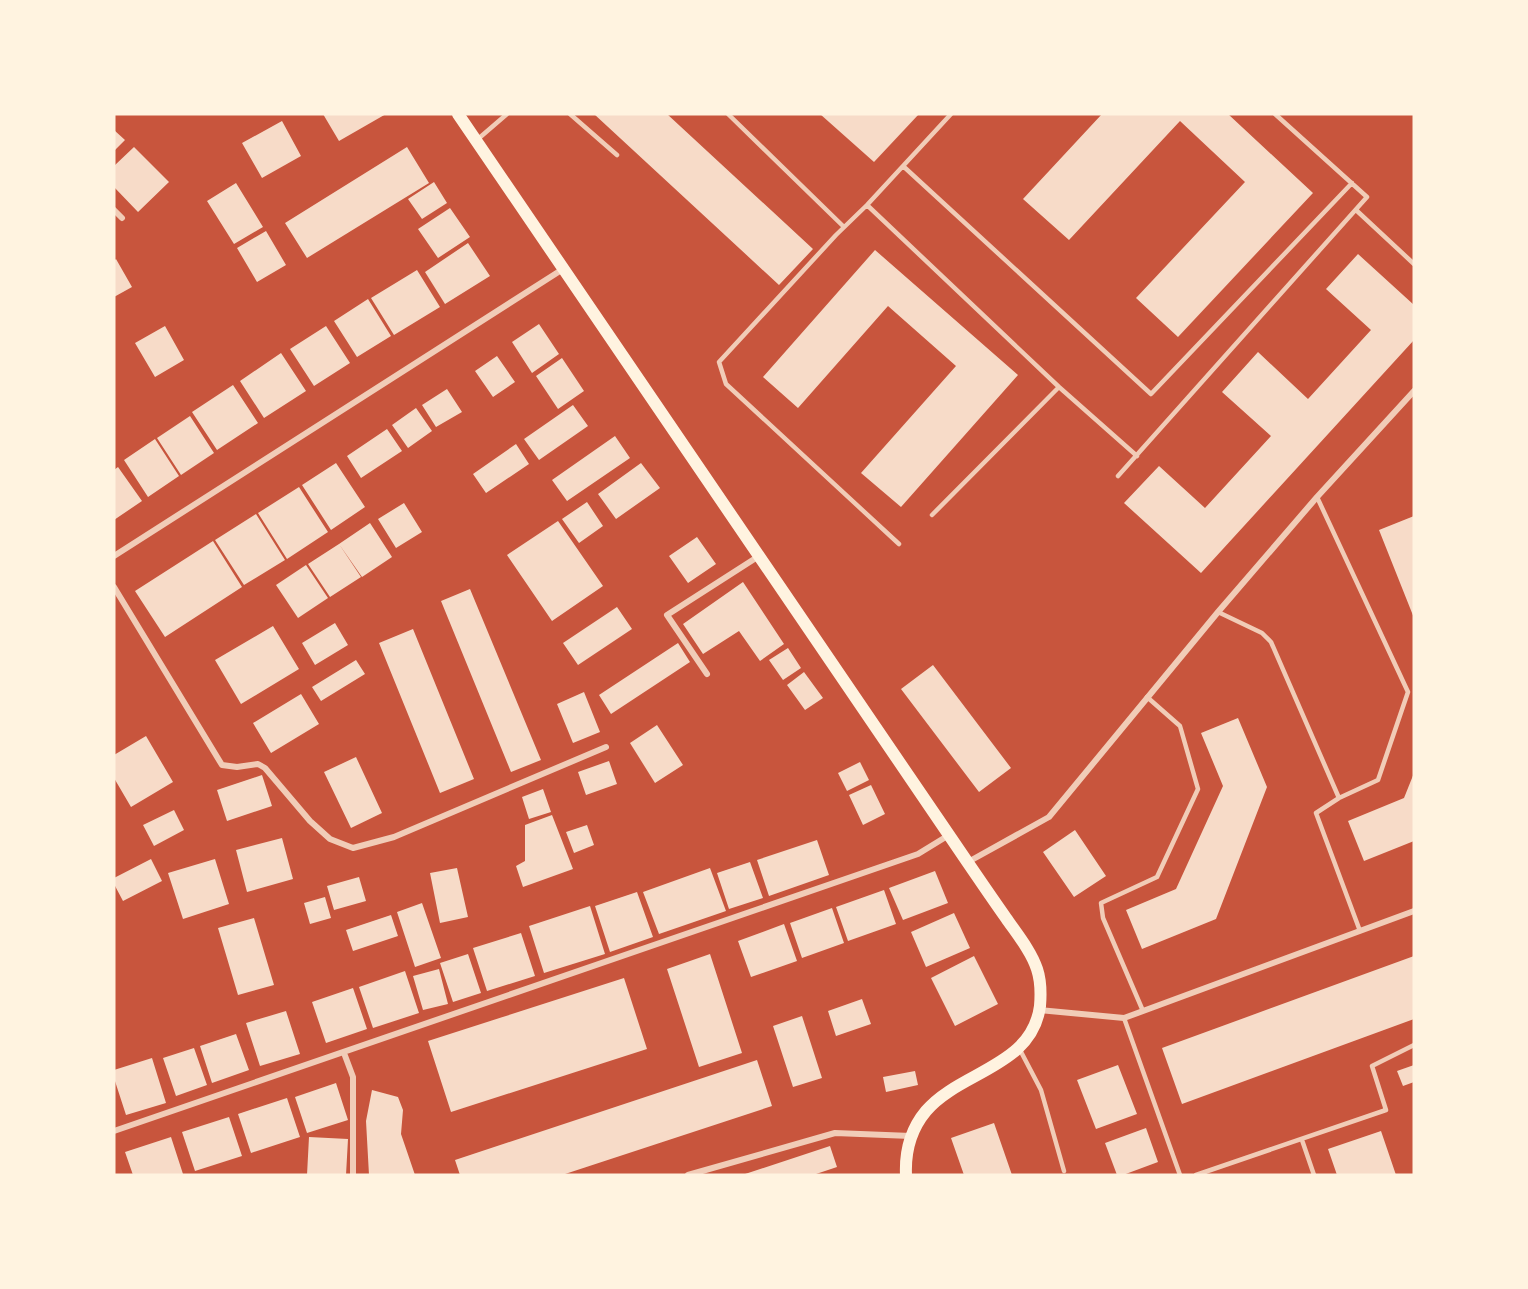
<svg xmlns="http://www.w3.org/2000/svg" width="1528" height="1289" font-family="'IBM Plex Sans',sans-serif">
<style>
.building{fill:#f7dbc8}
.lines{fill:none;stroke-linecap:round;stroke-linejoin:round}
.service{stroke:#f1ccb7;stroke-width:4.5}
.minor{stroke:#f1ccb7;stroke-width:6}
.secondary{stroke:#fff3e0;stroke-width:12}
</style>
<rect width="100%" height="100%" fill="#c8553d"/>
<path class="building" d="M323,114H386L339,141Z
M594,114H667L813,249L779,285Z
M820,114H919L874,162Z
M1102,114H1228L1313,193L1178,337L1136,298L1245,182L1180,121L1069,240L1023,199Z
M282,121L301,156L262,178L242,143Z
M114,130L125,140L114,151Z
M134,147L169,182L138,212L114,187V166Z
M407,147L429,183L307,258L285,223Z
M434,182L447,203L422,219L408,199Z
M236,183L263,227L234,244L207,201Z
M450,208L470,237L438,258L418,229Z
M266,231L286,265L257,282L237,248Z
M468,243L490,276L445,304L425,272Z
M875,250L1018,375L901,507L861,473L956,366L888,306L798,408L763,377Z
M1358,254L1414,305V340L1201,573L1124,503L1159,466L1205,508L1271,436L1222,392L1258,352L1308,399L1371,330L1326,289Z
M116,259L132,287L114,297V261Z
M417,270L440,307L394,335L371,298Z
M368,299L391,336L357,357L334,321Z
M539,324L559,354L532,373L512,342Z
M165,326L184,360L155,377L135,343Z
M326,326L350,363L314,386L290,349Z
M281,353L306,391L264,418L240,381Z
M497,356L515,382L493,397L475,371Z
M562,358L584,391L558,409L536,376Z
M233,385L258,423L217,450L192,412Z
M447,389L462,412L436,427L422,405Z
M573,405L588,426L539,460L524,439Z
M416,408L432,431L408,448L392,425Z
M190,416L214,453L181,475L157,438Z
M387,429L402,451L361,478L347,456Z
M615,436L630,458L567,501L552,480Z
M155,439L179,476L148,497L124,460Z
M516,444L529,464L486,493L473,474Z
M336,463L365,507L331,530L302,485Z
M641,463L660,488L616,519L598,494Z
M118,467L142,501L114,520V470Z
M299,487L328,532L287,559L258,513Z
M587,502L603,526L579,543L562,519Z
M404,503L422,532L396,548L378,519Z
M256,514L285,560L244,585L215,540Z
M1414,516V618L1379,530Z
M558,521L603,586L552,621L507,555Z
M370,523L392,557L362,577L339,544Z
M697,537L716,564L688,583L669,556Z
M213,541L242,587L165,637L135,591Z
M339,544L361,577L330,597L308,564Z
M306,565L328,598L298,618L276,585Z
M743,582L784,644L760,661L739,631L703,654L683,624Z
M470,589L541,760L511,772L441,601Z
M617,607L632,629L578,665L563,643Z
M335,623L348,645L315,665L302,643Z
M273,626L299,669L241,704L215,660Z
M413,629L474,779L440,793L379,643Z
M678,643L690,662L611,714L599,695Z
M788,648L801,668L783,680L769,660Z
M356,660L365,674L321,701L312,687Z
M933,665L1011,768L979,792L901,689Z
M804,672L823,698L805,710L787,685Z
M584,692L600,732L573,743L557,704Z
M301,694L319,724L271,753L253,723Z
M1238,718L1267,787L1216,919L1142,949L1126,910L1176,889L1223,786L1201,733Z
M657,725L683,765L655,783L630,743Z
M146,736L173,782L131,807L114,778V755Z
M356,757L382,813L351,828L324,772Z
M609,761L617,784L586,795L578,772Z
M860,762L869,780L847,791L838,773Z
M1414,773V841L1364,861L1348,821L1404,798Z
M262,775L272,806L227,821L217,790Z
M871,785L885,814L863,825L849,795Z
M543,789L551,812L529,819L522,797Z
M174,810L184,830L154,846L143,825Z
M552,815L573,869L523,887L516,866L525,861V825Z
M587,825L594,845L574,853L566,832Z
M1075,830L1106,876L1074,897L1043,852Z
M282,838L293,879L247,892L236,850Z
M817,840L829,875L769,896L757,860Z
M151,859L162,881L123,901L114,884V878Z
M215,859L229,904L183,919L168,873Z
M750,862L763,898L729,909L717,873Z
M457,868L468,917L440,923L430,873Z
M710,868L726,911L659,934L643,892Z
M935,871L948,903L903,920L889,888Z
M359,877L366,901L334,910L327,886Z
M884,890L896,924L848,941L836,907Z
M637,892L653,937L610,952L595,906Z
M325,897L331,918L310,924L304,903Z
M422,903L441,958L415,967L397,912Z
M590,906L605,954L544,973L529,926Z
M832,908L844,943L802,958L790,923Z
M954,913L970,948L926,967L911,932Z
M391,915L398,936L353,951L346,930Z
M254,918L274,985L238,995L218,928Z
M784,924L797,961L751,977L738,941Z
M521,933L535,976L487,991L473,948Z
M468,954L481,993L453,1002L440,963Z
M710,954L742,1053L699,1067L667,969Z
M974,956L998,1004L955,1026L931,978Z
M1414,956V1019L1182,1104L1162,1048Z
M439,969L448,1004L423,1010L413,976Z
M405,971L419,1013L373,1028L359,987Z
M624,978L647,1049L451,1112L428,1041Z
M353,988L367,1029L326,1043L312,1002Z
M862,999L871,1024L836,1036L828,1011Z
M286,1011L300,1054L260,1066L246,1023Z
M802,1016L822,1078L793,1087L773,1026Z
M236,1034L249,1070L212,1083L200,1046Z
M194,1048L207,1085L176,1096L163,1058Z
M152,1058L166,1103L126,1115L114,1078V1070Z
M757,1060L772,1106L562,1175H460L455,1160Z
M1118,1065L1137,1114L1096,1129L1077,1080Z
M1414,1065V1082L1403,1086L1397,1071Z
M915,1071L918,1085L886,1092L883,1077Z
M336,1083L348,1120L307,1133L295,1097Z
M372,1090L398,1097L403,1110L401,1134L415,1175H369L366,1121Z
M287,1098L300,1137L251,1153L238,1114Z
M229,1117L242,1156L195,1171L182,1132Z
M994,1123L1012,1175H964L951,1138Z
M1146,1128L1158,1162L1123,1175H1117L1105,1143Z
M1381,1131L1396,1175H1337L1328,1149Z
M171,1137L183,1174L133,1175L125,1152Z
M309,1137L348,1139L346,1175H307Z
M830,1146L837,1167L813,1175H742Z"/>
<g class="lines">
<path class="service" d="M570,114L617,155
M728,114L844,227
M478,139L507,114
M903,166L1151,394L1352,183
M867,205L1059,387L1137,456
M1356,210L1414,264
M1118,476L1367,197L1275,114
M1317,497L1408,692L1378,780L1339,798L1316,813L1360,931
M932,515L1059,387
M899,544L726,384L719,362L836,235L867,205L951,114
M1218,612L1262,633L1271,642L1339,798
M1143,1011L1103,918L1101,903L1157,877L1198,789L1180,726L1147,697
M1124,1018L1180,1175
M1019,1048L1041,1090L1064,1171
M1302,1140L1314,1175
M1196,1175L1386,1110L1372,1066L1414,1045"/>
<path class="minor" d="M114,210L122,218
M114,556L563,269
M114,587L222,765L237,767L258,764L265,768L310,821L330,839L353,848L394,837L606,747
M707,674L667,615L759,556
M968,862L1049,817L1218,612L1317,497L1414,391
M1039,1010L1124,1018L1414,911
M344,1053L353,1077V1175
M114,1131L918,854L949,835
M688,1175L835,1133L911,1136"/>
<path class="secondary" d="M458,114L949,835C968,863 987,891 1006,918C1017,934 1031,951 1037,969C1041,981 1041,994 1040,1006C1032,1067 960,1071 926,1111C911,1129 905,1152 906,1175"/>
</g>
<rect width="1528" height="1289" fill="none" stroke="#fff3e0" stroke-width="231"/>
</svg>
